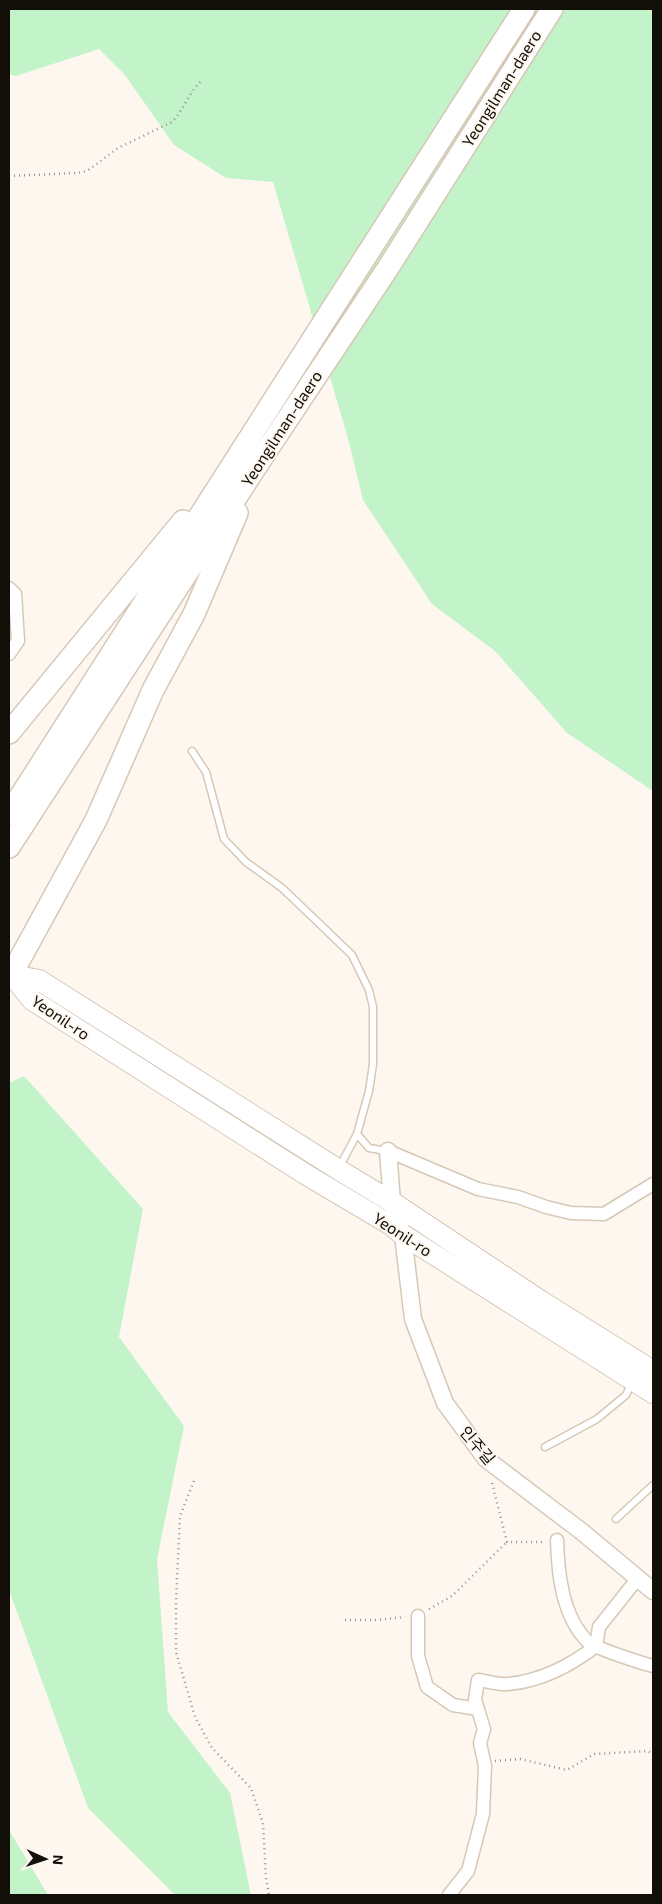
<svg xmlns="http://www.w3.org/2000/svg" width="662" height="1904" font-family="'Exo 2','Noto Sans KR',sans-serif">
<style>
.green{fill:#c3f3c8}
.lines{fill:none;stroke-linecap:round;stroke-linejoin:round}
.service-casing{stroke:#d6c8b6;stroke-width:9}
.minor-casing{stroke:#d6c8b6;stroke-width:15}
.tertiary-casing{stroke:#d6c8b6;stroke-width:19}
.primary-casing{stroke:#d6c8b6;stroke-width:22}
.trunk-casing{stroke:#d6c8b6;stroke-width:24}
.path{stroke:#97918b;stroke-width:2.5;stroke-dasharray:1 4;stroke-linecap:butt}
.service{stroke:#fff;stroke-width:6}
.minor{stroke:#fff;stroke-width:12}
.tertiary{stroke:#fff;stroke-width:16}
.primary{stroke:#fff;stroke-width:20}
.trunk{stroke:#fff;stroke-width:21}
.labels{text-anchor:middle;dominant-baseline:central;stroke-width:4;stroke-linejoin:round;paint-order:stroke}
.street-label{font-size:16px;fill:#120e08;stroke:#fdf7f0}
</style>
<rect width="100%" height="100%" fill="#fdf7f0"/>
<path class="green" d="M9,9H653V791L567,733L495,651L432,604L363,500L349,442L273,182L226,178L174,145L125,75L99,49L16,76L9,74Z
M24,1076L143,1209L119,1337L184,1426L157,1559L168,1712L230,1793L251,1895H175L88,1808L9,1590V1083Z
M9,1830L48,1895H9Z"/>
<g class="lines">
<defs>
<path id="service" d="M192,751L206,772L224,839L246,862L282,888L302,907L352,955L369,990L373,1007V1064L369,1091L357,1134L340,1166
M357,1134L369,1148L387,1151
M545,1447L597,1419L626,1395L632,1382
M616,1519L653,1485"/>
<path id="minor" d="M9,588L15,594L18,641L9,654
M388,1151L478,1189L518,1197L546,1207L571,1213L604,1214L653,1184
M557,1540C558,1574 562,1616 588,1642C595,1648 641,1663 653,1666
M418,1616V1656L427,1687L453,1705L478,1709
M596,1646L599,1627L638,1578
M449,1895L468,1871L483,1814L485,1766L480,1743L484,1729L475,1700L478,1680C487,1681 499,1685 508,1684C542,1681 570,1666 596,1646"/>
<path id="tertiary" d="M388,1151L392,1202L403,1235L413,1319L445,1403L486,1459L581,1531L653,1591"/>
<path id="primary" d="M653,1371L541,1301L392,1202L339,1170L39,980L12,975L32,1000L305,1174L391,1225L403,1235L653,1393"/>
<path id="trunk" d="M9,733L183,521
M9,814C182,547 351,276 524,9
M9,847L261,459L388,268L552,9
M9,979L96,820L153,690L194,614L237,513"/>
</defs>
<use href="#service" class="service-casing"/>
<use href="#minor" class="minor-casing"/>
<use href="#tertiary" class="tertiary-casing"/>
<use href="#primary" class="primary-casing"/>
<use href="#trunk" class="trunk-casing"/>
<path class="path" d="M9,176L77,173L87,171L118,148L172,122C184,110 188,93 202,80
M194,1481L180,1516L176,1601V1652L195,1717L212,1748L251,1788L263,1823L266,1878L269,1895
M492,1483L507,1542H545
M429,1609L452,1596L507,1542
M345,1620H375L405,1617
M495,1761L520,1759L567,1770L594,1754L648,1751L653,1755"/>
<use href="#service" class="service"/>
<use href="#minor" class="minor"/>
<use href="#tertiary" class="tertiary"/>
<use href="#primary" class="primary"/>
<use href="#trunk" class="trunk"/>
</g>
<g class="labels">
<g class="street-label">
<text transform="translate(501 88) rotate(-58)">Yeongilman-daero</text>
<text transform="translate(281 428) rotate(-57)">Yeongilman-daero</text>
<text transform="translate(61 1017) rotate(34)">Yeonil-ro</text>
<text transform="translate(403 1234) rotate(33)">Yeonil-ro</text>
<text transform="translate(478 1445) rotate(50)">인주길</text>
</g>
</g>
<rect width="662" height="1904" fill="none" stroke="#120e08" stroke-width="20"/>
<g transform="translate(45 1859) rotate(93)" stroke="#fdf7f0" stroke-width="4" paint-order="stroke">
<path d="M0-4L9 19L0 12L-9 19Z" fill="#120e08"/>
<text y="-8" font-size="14" font-weight="bold" text-anchor="middle" fill="#120e08">N</text>
</g>
</svg>
